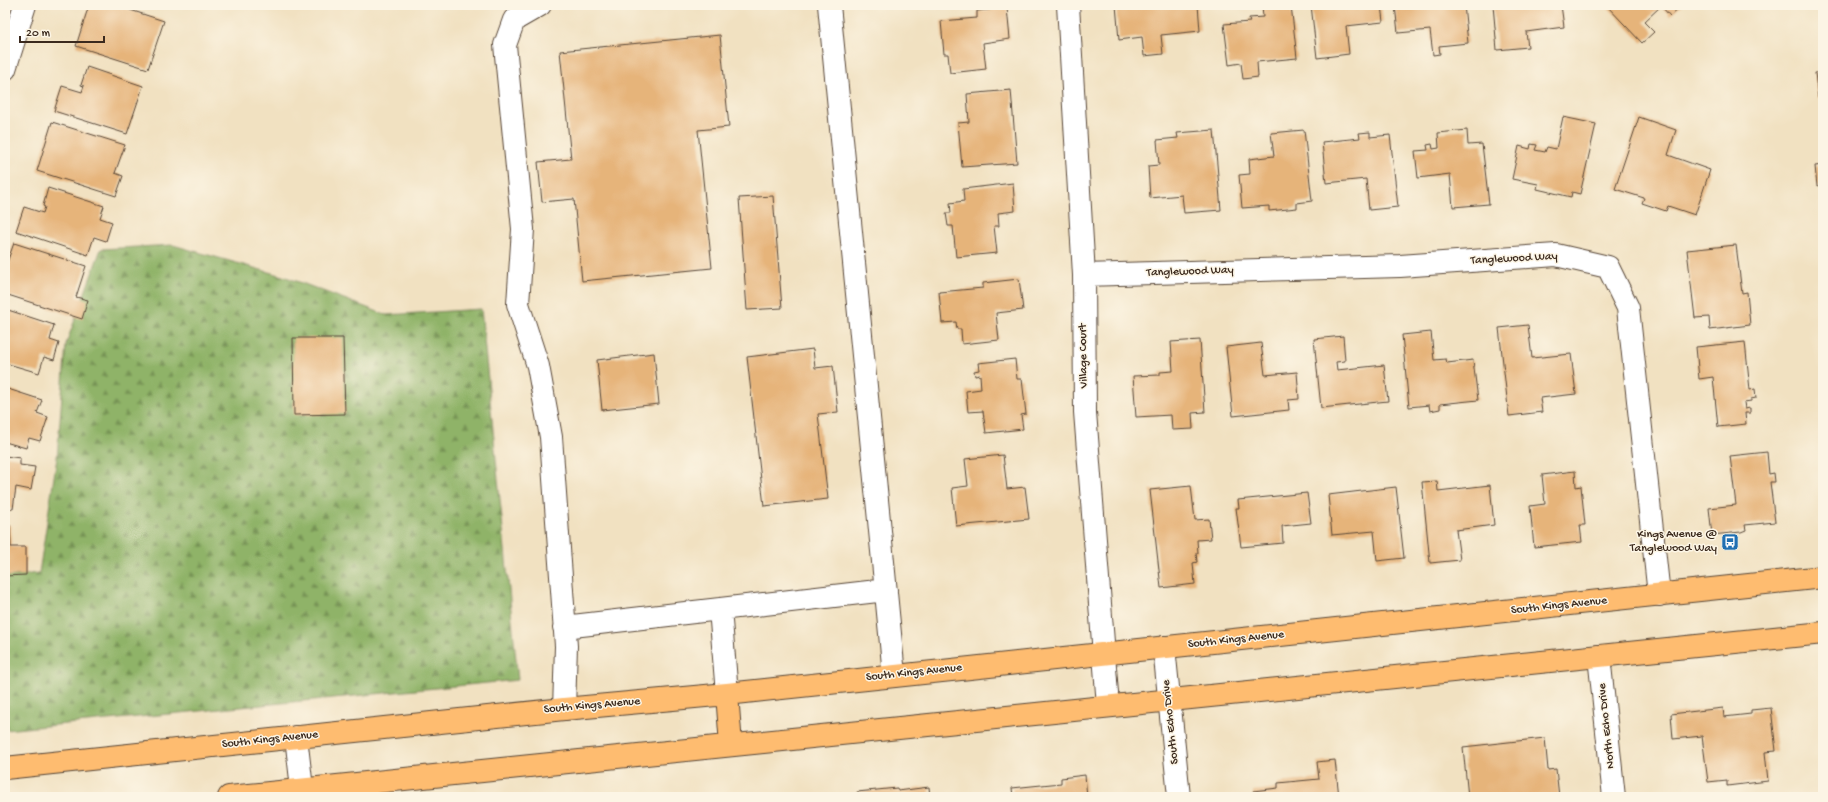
<svg xmlns="http://www.w3.org/2000/svg" width="1828" height="802" font-family="'Gochi Hand',sans-serif">
<style>
.forest{fill:url(#forest-firs);stroke:#656e43}
.building{fill:#e6b47a}
.lines{fill:none;stroke-linecap:round;stroke-linejoin:round}
.minor-casing{stroke:#564536;stroke-width:24}
.major-casing{stroke:#564536;stroke-width:24}
.minor{stroke:#fff;stroke-width:22}
.major{stroke:#febc70;stroke-width:22}
.labels{text-anchor:middle;dominant-baseline:central;stroke-width:3;stroke-linejoin:round;paint-order:stroke}
.street-label{font-size:12px;fill:#3b2a1e;stroke:#fcf5e5}
.poi-label{font-size:12px;fill:#3b2a1e;stroke:#fcf5e5;text-anchor:end}
</style>
<defs>
<pattern id="forest-firs" width="22" height="20" patternUnits="userSpaceOnUse"><rect width="22" height="20" fill="#8fb368"/><path d="M5 1l3.5 6h-7zM16 11l3.5 6h-7z" fill="#769255"/></pattern>
</defs>
<rect width="100%" height="100%" fill="#fcf5e5"/>
<filter id="ink" filterUnits="userSpaceOnUse"><feTurbulence type="fractalNoise" baseFrequency=".025" numOctaves="2"/><feDisplacementMap in="SourceGraphic" scale="8" xChannelSelector="R" yChannelSelector="G"/><feConvolveMatrix kernelMatrix="1 2 1 2 8 2 1 2 1" color-interpolation-filters="sRGB"/></filter>
<filter id="wash" filterUnits="userSpaceOnUse"><feTurbulence type="fractalNoise" baseFrequency=".012" numOctaves="4" result="noise"/><feDisplacementMap in="SourceGraphic" scale="16" xChannelSelector="R" yChannelSelector="G"/><feGaussianBlur stdDeviation="0.9" result="paint"/><feColorMatrix in="noise" values="0 0 0 0 0 0 0 0 0 0 0 0 0 0 0 0 0 1.4 0 .05"/><feComposite in="paint" operator="in"/></filter>
<g filter="url(#wash)">
<rect width="100%" height="100%" fill="#f1e1c1"/>
<path class="forest" d="M173,245L286,277L386,315L481,309L518,680L5,730V577L39,573L57,458L66,344L101,249Z"/>
<g id="blocks">
<path class="building" d="M89,5H115L164,21L148,69L76,46Z
M1116,5H1198L1200,31L1161,35L1163,54L1144,56L1142,37L1119,40Z
M1262,5H1291L1297,58L1257,62L1258,77L1243,79L1241,63L1229,65L1224,24L1250,22L1249,18L1263,17Z
M1311,5H1381L1383,22L1346,26L1349,54L1317,58Z
M1395,5H1464L1468,43L1439,46L1440,54L1433,55L1430,30L1398,33Z
M1493,5H1561L1564,27L1526,32L1528,47L1497,50Z
M1606,5H1682L1670,16L1661,6L1644,22L1654,32L1642,43Z
M1007,8L1010,39L983,43L986,69L950,73L948,54H944L941,21L977,18V11Z
M720,35L729,127L698,130L712,268L582,281L574,199L542,202L538,162L571,159L560,51Z
M87,67L143,86L127,134L54,111L62,86L82,92L84,86L81,85Z
M1823,72V98H1818L1815,73Z
M1011,90L1017,163L962,167L958,123L969,122L967,94Z
M1563,117L1596,124L1580,194L1572,192L1571,197L1537,189L1538,184L1512,179L1519,146L1530,149L1531,144L1537,145L1535,150L1545,152L1547,147L1556,149Z
M1639,117L1676,130L1668,155L1710,170L1695,215L1668,206L1666,211L1642,203L1644,198L1615,189Z
M52,122L125,145L115,173L123,176L116,196L37,171Z
M1214,130L1221,210L1184,213L1182,195L1150,198L1148,166L1159,165L1157,140L1178,138L1177,133Z
M1304,130L1312,201L1297,203V208L1269,211V206L1242,208L1239,175L1250,174L1249,159L1274,156L1271,133Z
M1467,130L1468,145L1482,144L1489,204L1453,207L1450,174L1418,178L1415,151L1428,150L1427,145L1432,144L1433,149L1439,148L1438,133Z
M1370,132V137L1390,135L1398,207L1369,210L1366,179L1326,183L1322,142L1360,138L1359,133Z
M1823,165V185L1817,186L1815,166Z
M1013,183L1015,211L998,213L999,226H994L997,253L956,257L953,226H948L946,213H951L950,203L964,201L963,189Z
M48,188L104,206L100,218L112,222L106,241L94,237L88,255L16,231L24,207L43,213L45,207L43,206Z
M773,196L782,308L747,310L739,198Z
M14,243L86,266L76,297L88,300L82,319L5,294V268Z
M1736,245L1742,293L1747,292L1750,325L1710,330L1709,317L1695,318L1687,250Z
M1019,279L1023,310L996,313L999,340L962,344L961,329H957L956,322L942,323L939,292L983,288V283Z
M5,309L54,325L50,340L59,343L54,360L44,357L39,373L5,363Z
M1528,325L1532,358L1571,354L1576,394L1540,398L1542,412L1509,416L1499,328Z
M1431,332L1434,360L1446,359L1447,363L1473,360L1478,400L1440,404V409L1430,411L1429,405L1409,407L1402,335Z
M1343,336L1345,361L1336,362L1337,370L1384,365L1388,401L1321,408L1314,339Z
M293,338H343L345,414L294,415Z
M1200,340L1205,412L1192,413L1193,429L1172,430L1171,415L1136,417L1133,376L1160,375V372L1173,371L1171,342Z
M1745,342L1750,390L1755,389L1756,398L1751,399V401L1744,402L1745,409L1750,408V413H1745L1746,424L1718,427L1713,377L1699,379L1696,347Z
M1261,343L1265,375L1297,372L1299,399L1288,400L1289,410L1233,416L1226,347Z
M813,349L815,368L833,366L838,412L818,414L828,499L764,506L747,357Z
M654,353L659,404L602,410L597,360Z
M1015,359L1017,379H1022L1026,414L1021,415L1023,429L986,433L983,411L968,412L966,391L981,389L980,375L975,376L974,371L979,370L978,363Z
M5,388L42,400L37,413L48,417L40,441L29,438L26,448L5,442Z
M1767,452L1769,474L1774,473L1775,482H1770L1775,522L1745,525L1746,530L1741,532L1712,535L1709,508L1736,505L1730,456Z
M1003,455L1007,489L1025,487L1029,519L956,526L952,488L968,486L965,459Z
M5,456L20,458V465L35,467L31,490L16,487L13,509L5,508Z
M1575,471L1576,487L1581,486L1585,525H1580L1582,542L1534,547L1530,506L1545,504L1542,475Z
M1437,481L1438,491L1490,485L1494,525L1456,530L1460,560L1430,563L1422,482Z
M1191,486L1195,520L1209,519L1211,539L1197,540L1198,553H1196L1197,562L1193,563L1195,584L1161,588L1150,490Z
M1396,487L1404,558L1377,561L1374,531L1332,535L1328,495Z
M1307,493L1311,523L1282,526L1283,543L1241,547L1236,508H1239L1238,500Z
M5,525H10L11,547H26V575L5,576Z
M1723,708L1724,717L1751,714V710L1771,708L1776,751L1765,752L1768,781L1727,786V780L1708,782L1702,736L1673,739L1671,714Z
M1545,738L1548,770L1556,769L1559,797H1468L1463,747Z
M1335,760L1339,797H1253V791L1278,788V783L1319,779L1317,762Z
M1085,775L1087,797H1013L1012,788L1061,783V778Z
M929,787L930,797H847L857,795V792L897,788L898,791Z"/>
</g>
</g>
<g filter="url(#ink)">
<use href="#blocks" fill-opacity="0" stroke="#564536" stroke-width="1"/>
<g class="lines">
<defs>
<path id="minor" d="M540,5L514,20L505,45L523,229L518,304L538,366L551,437L566,646L564,709
M829,5L894,675
M1068,5L1084,275L1085,412L1108,706
M5,69L25,5
M1084,275L1400,266L1556,255L1608,267L1628,308L1659,595
M720,609L727,694
M564,627L886,590
M1164,647L1179,797
M1599,656L1614,797
M296,737L303,797"/>
<path id="major" d="M727,694L731,745
M5,768L564,709L727,694L1823,577
M229,797L1823,633"/>
</defs>
<use href="#minor" class="minor-casing"/>
<use href="#major" class="major-casing"/>
<use href="#minor" class="minor"/>
<use href="#major" class="major"/>
</g>
</g>
<defs>
<symbol id="bus-square" viewBox="-11 -11 22 22"><rect x="-9" y="-9" width="18" height="18" rx="4" fill="#1f6fb2" stroke="#fcf5e5"/><path d="M-5-6H5V4H4V6H2V4H-2V6H-4V4H-5ZM-3.5-4V0h7V-4ZM-3.5 1.2v1.5H-2V1.2ZM2 1.2v1.5H3.5V1.2Z" fill="#fff"/></symbol>
</defs>
<g fill-rule="evenodd">
<use href="#bus-square" x="1720" y="532" width="20" height="20"/>
</g>
<g class="labels">
<g class="street-label">
<text transform="translate(1514 259) rotate(-3)">Tanglewood Way</text>
<text transform="translate(1190 272) rotate(-2)">Tanglewood Way</text>
<text transform="translate(1084 356) rotate(-91)">Village Court</text>
<text transform="translate(1559 606) rotate(-6)">South Kings Avenue</text>
<text transform="translate(1236 640) rotate(-6)">South Kings Avenue</text>
<text transform="translate(914 673) rotate(-6)">South Kings Avenue</text>
<text transform="translate(592 706) rotate(-5)">South Kings Avenue</text>
<text transform="translate(1171 722) rotate(-96)">South Echo Drive</text>
<text transform="translate(1607 726) rotate(-96)">North Echo Drive</text>
<text transform="translate(270 740) rotate(-6)">South Kings Avenue</text>
</g>
<g class="poi-label">
<text x="1717" y="535">Kings Avenue @<tspan x="1717" dy="14">Tanglewood Way</tspan></text>
</g>
</g>
<rect width="1828" height="802" fill="none" stroke="#fcf5e5" stroke-width="20"/>
<path d="M20 36v6h84v-6" fill="none" stroke="#3b2a1e" stroke-width="2"/>
<text x="26" y="36" font-size="12" fill="#3b2a1e" stroke="#fcf5e5" stroke-width="3" paint-order="stroke">20 m</text>
</svg>
